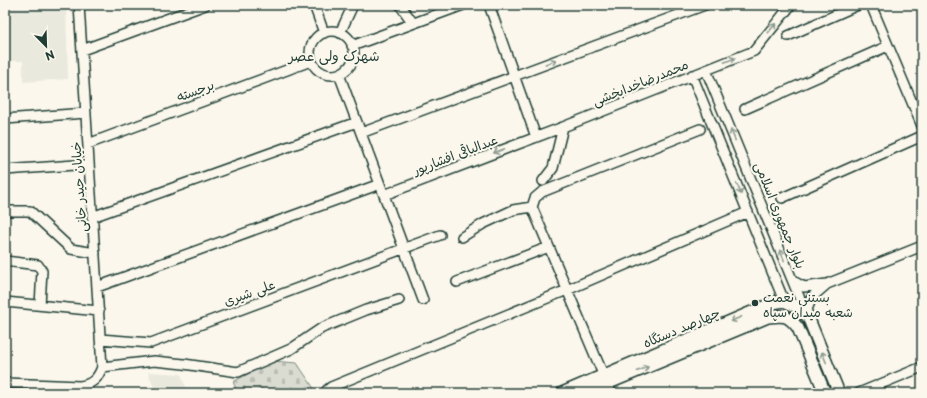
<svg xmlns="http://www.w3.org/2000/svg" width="927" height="398" font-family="'Playpen Sans','Playpen Sans Arabic',sans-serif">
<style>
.built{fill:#eae9de}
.green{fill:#dbdcd1;stroke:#7d8c82}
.cemetery{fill:url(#cemetery-stones);stroke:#7d8c82}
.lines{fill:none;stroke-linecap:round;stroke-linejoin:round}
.minor-casing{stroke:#1f3d34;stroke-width:12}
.major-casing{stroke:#1f3d34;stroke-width:14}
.minor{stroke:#fbf7ec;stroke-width:9}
.major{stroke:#fbf7ec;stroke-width:11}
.oneway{stroke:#8d9a90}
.poi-dot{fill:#1f3d34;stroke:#fbf7ec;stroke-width:1.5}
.labels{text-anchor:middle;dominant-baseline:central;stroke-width:4;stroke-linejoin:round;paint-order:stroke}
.street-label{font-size:13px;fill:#1f3d34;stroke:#fbf7ec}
.poi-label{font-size:13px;fill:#1f3d34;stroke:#fbf7ec;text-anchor:start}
.neighbourhood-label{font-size:14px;fill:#1f3d34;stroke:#fbf7ec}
</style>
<defs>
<pattern id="cemetery-stones" width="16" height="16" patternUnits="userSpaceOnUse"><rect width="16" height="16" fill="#dbdcd1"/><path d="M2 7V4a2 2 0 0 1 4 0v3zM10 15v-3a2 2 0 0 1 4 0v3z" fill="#bcbeb4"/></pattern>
</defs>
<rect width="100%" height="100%" fill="#fbf7ec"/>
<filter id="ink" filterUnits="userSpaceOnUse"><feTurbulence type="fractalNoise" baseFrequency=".025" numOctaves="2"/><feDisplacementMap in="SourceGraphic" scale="8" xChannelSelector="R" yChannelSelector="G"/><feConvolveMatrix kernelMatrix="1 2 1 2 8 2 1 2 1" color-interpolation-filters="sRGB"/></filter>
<g filter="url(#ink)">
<path class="built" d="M5,5H66L68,79L23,82V61H5Z
M148,372L181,374L188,393H156Z"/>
<path class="green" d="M799,311L806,319L836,393H829L799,321Z"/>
<path class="cemetery" d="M272,361L297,363L317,393H238L233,382Z"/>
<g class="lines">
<defs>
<path id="minor" d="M314,5L324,33
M400,5L413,23
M489,5L536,137
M871,5L922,126
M310 53a22 22 0 1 1 44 0a22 22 0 1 1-44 0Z
M340,33L353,5
M788,36L858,5
M352,46L463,5
M82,50L205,5
M706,70L807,316
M339,74L423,300
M692,75L784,301
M745,109L888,46
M5,119L86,113
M361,133L705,5
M88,144L311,61
M5,170L89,164
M543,181L553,168L563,127
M384,195L563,127L754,51L791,5
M782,198L922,136
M5,211H30L71,249L95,253
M92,217L357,122
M462,237L483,224L513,210L532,207
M5,261L38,265L42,271L40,305
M793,281L804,287L827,284L812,297L806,312
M457,282L549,247
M827,284L922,246
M97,287L380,184
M5,302L99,311
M100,339L151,343L440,235
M102,367L154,361L184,364L238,372L291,349L322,328L366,310L399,300
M5,383L80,386C92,384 98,379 102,367L79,5
M327,393V390L331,387L567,290L748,212
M611,393L532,207L535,198L542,192L700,129
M859,393L922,367"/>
<path id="major" d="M562,393L773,303L784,301L797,307L808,317L839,393
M585,393L768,317C784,315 788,315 798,328L825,393"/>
</defs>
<use href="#minor" class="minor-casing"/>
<use href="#major" class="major-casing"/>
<use href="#minor" class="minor"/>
<use href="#major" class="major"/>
</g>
<defs><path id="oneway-shaft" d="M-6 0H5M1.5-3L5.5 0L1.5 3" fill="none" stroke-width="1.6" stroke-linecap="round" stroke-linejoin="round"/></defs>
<g class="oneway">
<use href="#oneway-shaft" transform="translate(772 28) rotate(-51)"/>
<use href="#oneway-shaft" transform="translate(730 60) rotate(-22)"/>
<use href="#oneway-shaft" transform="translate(551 62) rotate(-20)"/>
<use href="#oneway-shaft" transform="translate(733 135) rotate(-112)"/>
<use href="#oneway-shaft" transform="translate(499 151) rotate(159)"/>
<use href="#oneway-shaft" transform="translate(739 189) rotate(67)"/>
<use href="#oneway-shaft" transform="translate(782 255) rotate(-112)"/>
<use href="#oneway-shaft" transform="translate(736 319) rotate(157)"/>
<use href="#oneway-shaft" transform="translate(824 357) rotate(-112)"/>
<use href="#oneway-shaft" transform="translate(643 369) rotate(-22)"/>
</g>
</g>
<circle class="poi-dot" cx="755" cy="303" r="4"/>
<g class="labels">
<g class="street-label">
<text transform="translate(640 82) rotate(-22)">محمدرضاخدابخشی</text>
<text transform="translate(195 90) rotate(-20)">برجسته</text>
<text transform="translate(455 154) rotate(-21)">عبدالباقی افشارپور</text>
<text transform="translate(78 187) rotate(-94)">خیابان حیدر خانی</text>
<text transform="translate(781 215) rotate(68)">بلوار جمهوری اسلامی</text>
<text transform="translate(249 292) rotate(-20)">علی شیری</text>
<text transform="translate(681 327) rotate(-23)">چهارصد دستگاه</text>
</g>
<g class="poi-label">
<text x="763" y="296">بستنی نعمت<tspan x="763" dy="15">شعبه میدان سپاه</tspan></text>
</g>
<g class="neighbourhood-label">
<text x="334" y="55">شهرک ولی عصر</text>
</g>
</g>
<rect width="927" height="398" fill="none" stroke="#fbf7ec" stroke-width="20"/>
<rect x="10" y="10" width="907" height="378" fill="none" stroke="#1f3d34" stroke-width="1.5" filter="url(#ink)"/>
<g transform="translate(46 46) rotate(157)" stroke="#fbf7ec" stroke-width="3" paint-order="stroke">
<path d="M0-3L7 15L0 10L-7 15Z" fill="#1f3d34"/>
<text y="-6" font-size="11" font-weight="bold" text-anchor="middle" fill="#1f3d34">N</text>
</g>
</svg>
